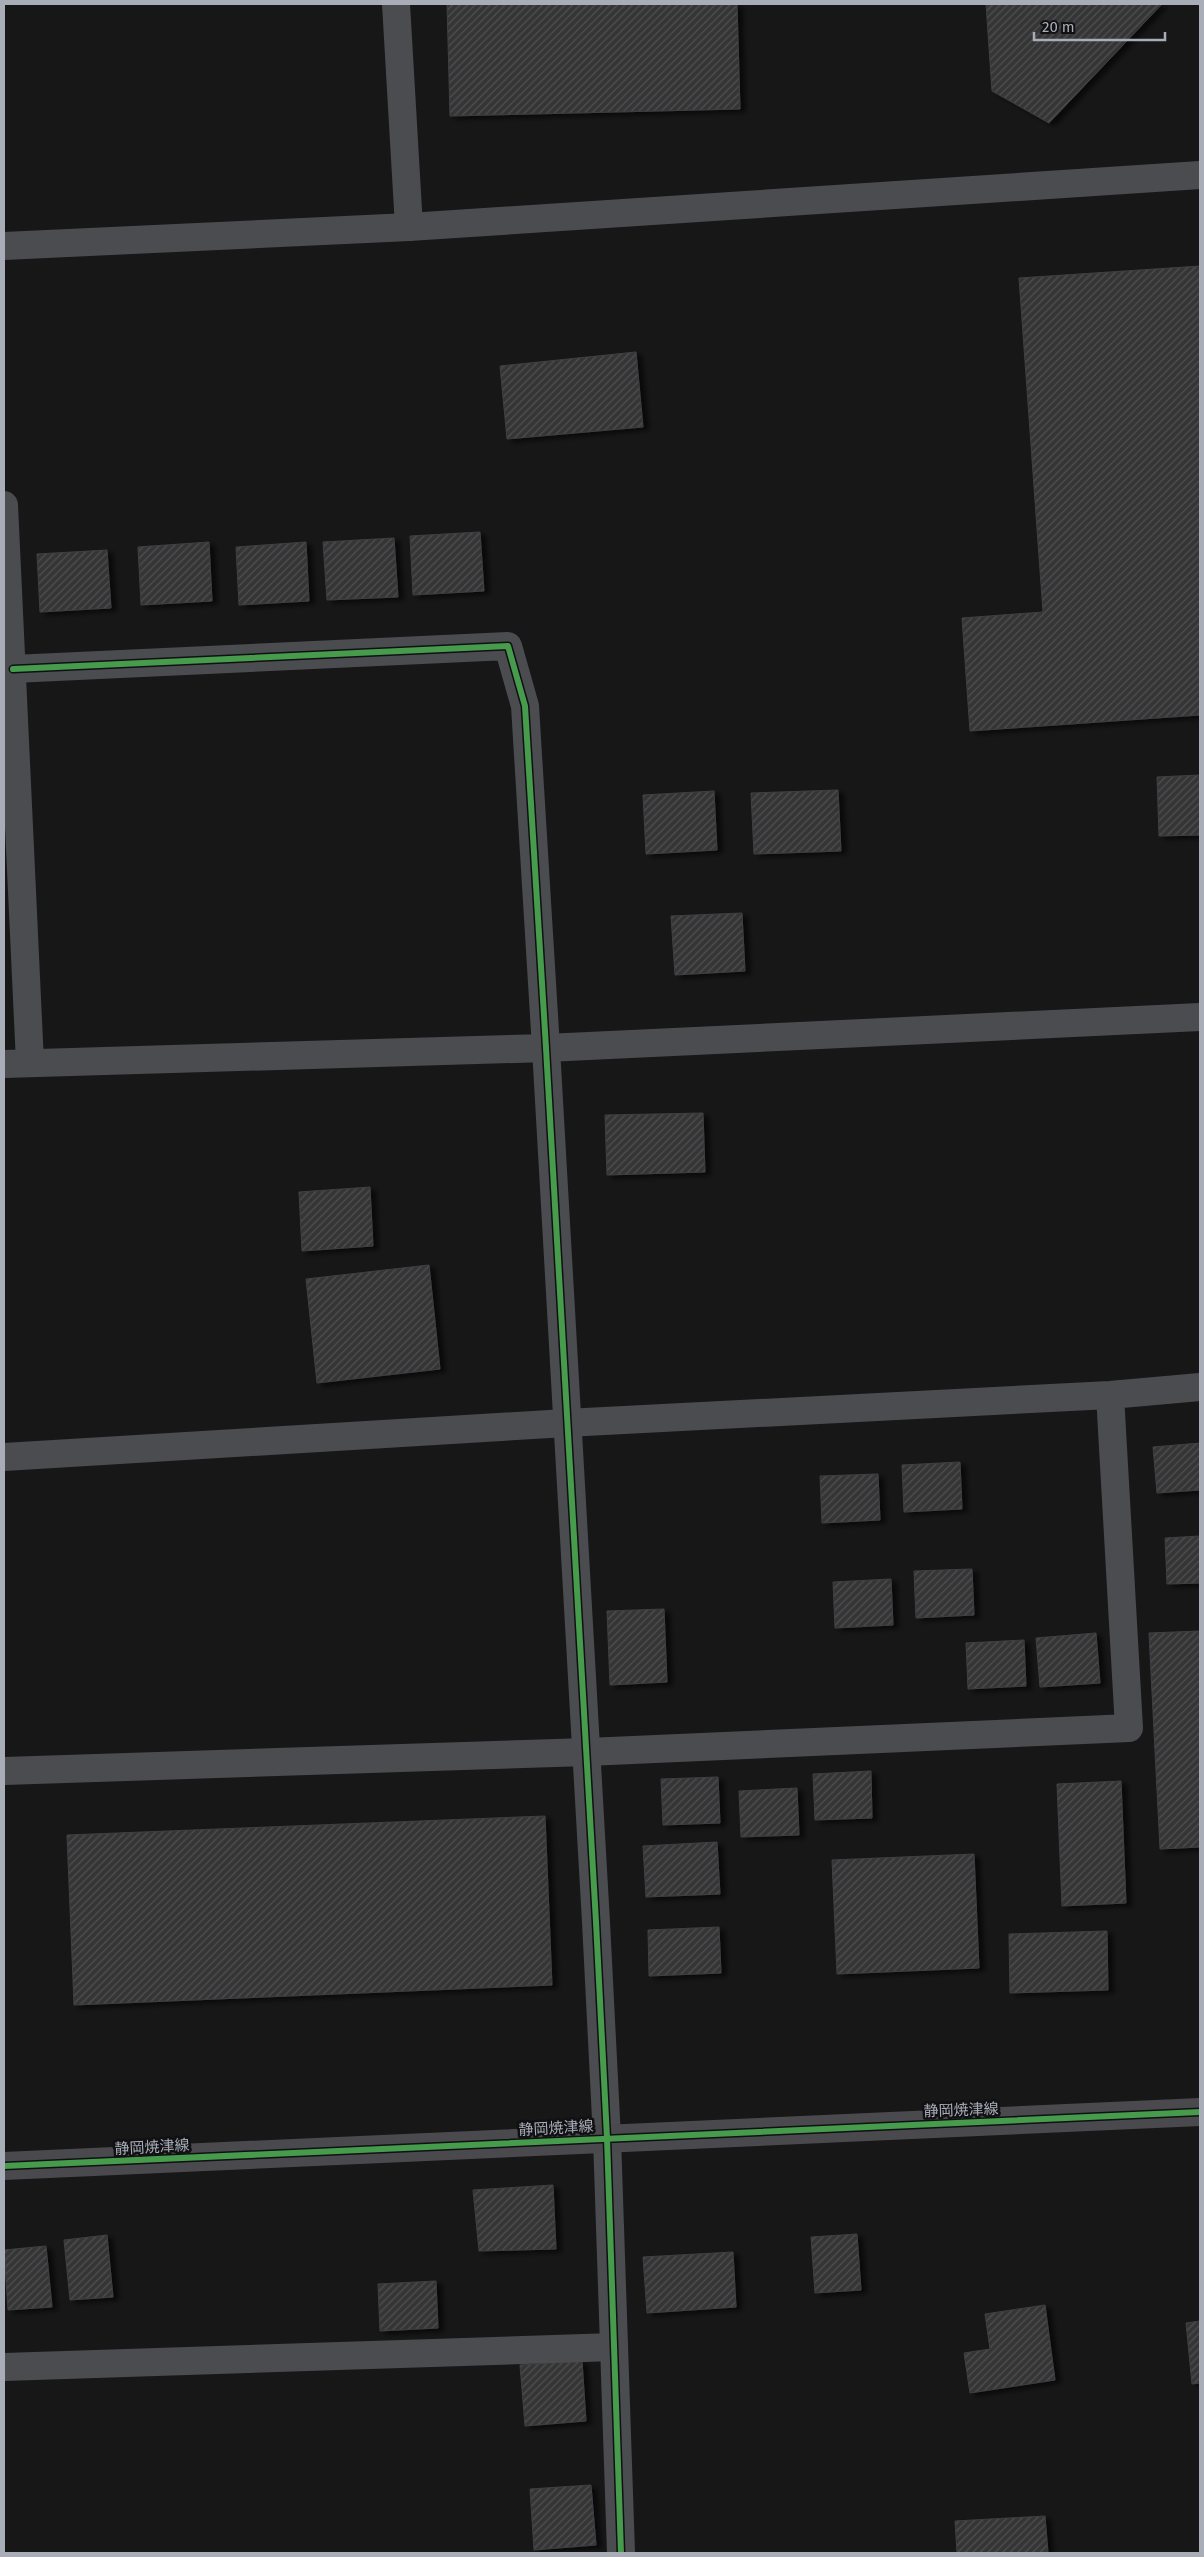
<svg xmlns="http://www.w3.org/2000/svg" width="1204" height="2557" font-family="'Fira Sans','Noto Sans JP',sans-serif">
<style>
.building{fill:url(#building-hatch);stroke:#3f4043;filter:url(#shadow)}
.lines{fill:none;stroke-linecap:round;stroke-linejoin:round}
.minor{stroke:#4b4c50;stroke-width:28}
.tertiary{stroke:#4b4c50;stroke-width:28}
.secondary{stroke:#4a4a4e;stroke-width:28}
.cycleway-casing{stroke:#111113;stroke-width:9}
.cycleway{stroke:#469c4c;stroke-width:6}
.labels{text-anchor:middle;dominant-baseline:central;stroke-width:5;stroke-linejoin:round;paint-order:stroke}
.street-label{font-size:15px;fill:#a8adb8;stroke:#111113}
</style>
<defs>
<pattern id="building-hatch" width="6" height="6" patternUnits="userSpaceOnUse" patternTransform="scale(1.25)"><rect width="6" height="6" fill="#353536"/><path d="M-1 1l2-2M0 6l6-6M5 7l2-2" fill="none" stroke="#4f5051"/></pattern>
<filter id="shadow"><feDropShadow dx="5.5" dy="3" stdDeviation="2.5" flood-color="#0009"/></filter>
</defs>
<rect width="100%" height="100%" fill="#171717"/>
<path class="building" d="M447,4H737L740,109L450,116Z
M986,4H1162L1049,123L992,91Z
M1200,266V715L970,731L962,618L1043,612L1019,278Z
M636,352L643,427L507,439L500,366Z
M480,532L484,591L413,595L410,536Z
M394,538L398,597L327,600L323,542Z
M209,542L212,601L141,605L138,547Z
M306,542L309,601L239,605L236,547Z
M107,550L111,608L40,612L37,554Z
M1200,775V835L1159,836L1157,777Z
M838,790L841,851L754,854L751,793Z
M714,791L717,850L646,854L643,795Z
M742,913L745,971L675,975L671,916Z
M703,1113L705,1172L607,1175L605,1115Z
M370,1187L373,1246L302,1251L299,1192Z
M429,1265L440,1369L317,1383L306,1279Z
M1200,1443V1490L1157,1493L1153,1447Z
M960,1462L962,1509L904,1512L902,1465Z
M878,1474L880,1520L822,1523L820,1476Z
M1200,1536V1583L1167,1584L1165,1538Z
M972,1569L974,1615L916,1618L914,1571Z
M891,1579L893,1625L835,1628L833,1582Z
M664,1609L667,1682L610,1685L607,1611Z
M1200,1631V1847L1160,1849L1149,1633Z
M1096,1633L1100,1683L1040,1687L1036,1638Z
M1024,1640L1026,1686L968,1689L966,1643Z
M871,1771L872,1818L815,1820L813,1774Z
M718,1777L720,1823L663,1825L661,1779Z
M1121,1781L1126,1903L1062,1906L1057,1784Z
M797,1788L799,1835L741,1837L739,1791Z
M545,1816L552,1985L74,2005L67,1835Z
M717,1842L720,1894L646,1897L643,1846Z
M974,1854L979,1968L837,1974L832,1860Z
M719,1927L721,1973L649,1976L648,1930Z
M1107,1931L1108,1990L1010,1993L1009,1934Z
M553,2185L556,2249L479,2251L473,2190Z
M857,2234L861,2290L815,2293L811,2237Z
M107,2235L113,2297L70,2300L64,2240Z
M46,2246L52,2307L8,2310L4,2250Z
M733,2252L736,2307L647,2313L643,2257Z
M436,2281L438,2328L380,2331L378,2284Z
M1045,2305L1055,2380L970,2393L964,2353L990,2349L985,2314Z
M1200,2321V2383L1192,2384L1186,2323Z
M582,2361L586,2421L525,2426L520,2365Z
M591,2485L596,2545L534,2550L530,2489Z
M1045,2516L1048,2553H957L955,2521Z"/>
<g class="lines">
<path class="minor" d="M396,4L409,227
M546,1048L1200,1017
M4,1457L566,1423L1110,1395L1200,1387
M4,1771L587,1752L1129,1728L1110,1395
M4,2367L614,2347"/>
<path class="tertiary" d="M4,246L409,227L1200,175
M4,505L30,1063
M13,669L508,646L525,706L546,1048L596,1922L607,2138L621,2553
M4,1064L546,1048"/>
<path class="secondary" d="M4,2166L1200,2112"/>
<defs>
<path id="cycleway" d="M13,669L508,646L525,706L546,1048L596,1922L607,2138L621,2553
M4,2166L1200,2112"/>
</defs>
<use href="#cycleway" class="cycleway-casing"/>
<use href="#cycleway" class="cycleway"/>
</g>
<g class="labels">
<g class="street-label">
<text transform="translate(961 2110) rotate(-2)">静岡焼津線</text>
<text transform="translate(556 2128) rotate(-3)">静岡焼津線</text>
<text transform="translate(152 2147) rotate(-3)">静岡焼津線</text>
</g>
</g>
<rect width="1204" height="2557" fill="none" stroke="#a8adb8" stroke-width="10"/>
<path d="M1034 32v8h131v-8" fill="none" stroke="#a8adb8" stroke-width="2.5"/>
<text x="1042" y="32" font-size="15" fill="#a8adb8" stroke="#111113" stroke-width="4" paint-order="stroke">20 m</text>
</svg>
